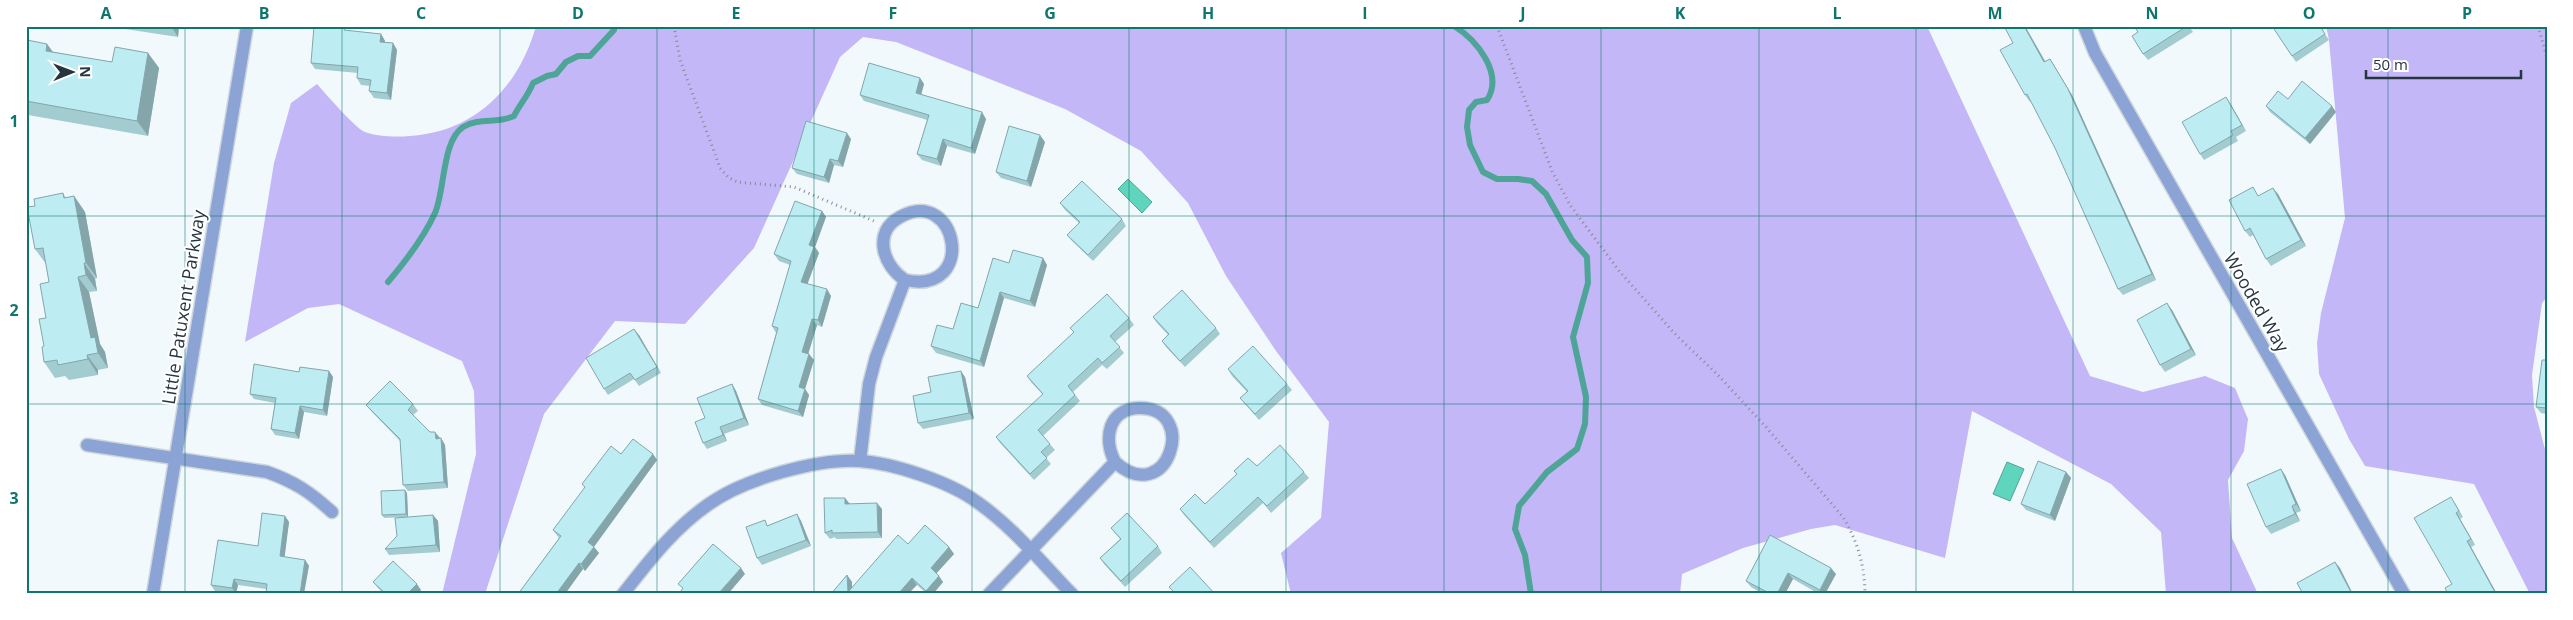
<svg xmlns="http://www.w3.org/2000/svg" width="2573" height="620" font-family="'Open Sans',sans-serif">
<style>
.forest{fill:#c3b7f7}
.water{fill:#5fd5bd;stroke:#4ea597}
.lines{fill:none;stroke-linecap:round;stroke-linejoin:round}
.stream{stroke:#4ea597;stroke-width:6}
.service-casing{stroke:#cdd6db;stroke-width:15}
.minor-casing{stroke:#cdd6db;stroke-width:15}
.tertiary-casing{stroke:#cdd6db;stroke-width:15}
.path{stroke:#828d94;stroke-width:3;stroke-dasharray:1 4;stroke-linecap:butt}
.service{stroke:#8ba3d5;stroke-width:12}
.minor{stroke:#8ba3d5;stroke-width:12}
.tertiary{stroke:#8ba3d5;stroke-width:12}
.wall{fill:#a3ccd1}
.shaded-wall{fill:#84a6aa}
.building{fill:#bdedf3;stroke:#84a6aa}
.grid{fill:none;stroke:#0f766e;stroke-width:1;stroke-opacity:0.55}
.labels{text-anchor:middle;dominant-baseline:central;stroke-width:4;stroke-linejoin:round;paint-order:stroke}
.street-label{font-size:18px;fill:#27353e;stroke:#fff}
.neatline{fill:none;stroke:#0f766e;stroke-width:2}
.grid-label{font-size:16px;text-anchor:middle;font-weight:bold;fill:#0f766e}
</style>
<rect width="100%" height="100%" fill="#f2f9fd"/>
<path class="forest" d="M536,26H1927L2090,376L2143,392L2205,376L2235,388L2248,419L2244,451L2228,480L2232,538L2258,594H2166L2161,532L2111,484L1972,411L1945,558L1835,525L1811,529L1743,548L1682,574L1680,594H1291L1281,553L1321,518L1329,422L1276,351L1226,276L1188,203L1141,151L1065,109L896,42L863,37L840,57L754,248L685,324L615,321L544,414L485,594H442L476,454L474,391L462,361L339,304L308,308L245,342L274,163L291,103L317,84C325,93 356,129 365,132C379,137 396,137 410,136C475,132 519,87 536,26Z
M2326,26H2547V297L2542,303L2532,375L2534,407L2547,457V594H2530L2474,484L2365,466L2349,439L2319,374L2317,343L2321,313L2345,218L2329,40Z"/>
<path class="water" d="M1128,179L1152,202L1142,213L1118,189Z
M2007,462L2024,469L2010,501L1993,494Z"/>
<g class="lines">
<path class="stream" d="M1358,26H1365
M1454,26C1477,40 1504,74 1487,100L1476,102L1469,110L1467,127L1470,145L1483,172L1497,179H1518L1532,181L1546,194L1572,240L1587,257L1588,283L1573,337L1586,397L1585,424L1577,449L1547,472L1519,506L1515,529L1525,555L1531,594
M388,282C405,262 424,237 435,213C445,190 442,141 463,127C480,117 497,124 514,116C520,104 528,96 533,83L547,76L556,74L566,62L578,56H590L614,30V26"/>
<defs>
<path id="service" d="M87,445L267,472C295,482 310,492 332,512"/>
<path id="minor" d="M2084,26L2095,53L2404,594
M860,461L869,384L876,357L905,280C978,296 958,185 900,217C872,232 883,266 905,280
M623,594C649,561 674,528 709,504C744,479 818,458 860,461C893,463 950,482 977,502C1013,527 1041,562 1072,594
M989,594L1115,462C1168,510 1200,407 1139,408C1108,409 1103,439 1115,462"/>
<path id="tertiary" d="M153,594L247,26"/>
</defs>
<use href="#service" class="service-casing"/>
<use href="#minor" class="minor-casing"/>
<use href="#tertiary" class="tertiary-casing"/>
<path class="path" d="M674,26L680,60L715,154L720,168L728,177L737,182L794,187L874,221
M1497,26L1552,171L1570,205L1620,272L1677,336L1717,374L1766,427L1843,517C1857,540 1865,566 1865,594
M2538,26L2547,58"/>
<use href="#service" class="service"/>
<use href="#minor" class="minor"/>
<use href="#tertiary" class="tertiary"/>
</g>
<path class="wall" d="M105,26H179L178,37Z
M2025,26L2045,62L2050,59L2072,95L2156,280L2123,295L2118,289L2055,148L2031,101L2030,102L2025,95L2013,43Z
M2134,26H2189L2193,32L2148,60L2143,54L2138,32Z
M2272,26H2320L2329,40L2296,62Z
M338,27L346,30L381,34L385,41V42L393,43L397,50L391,100L374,98L369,91L370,86L361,85L357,78L358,73L315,69L311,63Z
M47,44L53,52L112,62L148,53L159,68L148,136L28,115L26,113V46Z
M920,78L924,84L921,94L986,119L975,154L947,146L941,166L922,160L917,154L927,120L864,101L860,95Z
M2288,99L2336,112L2310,144L2270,112L2266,106Z
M2230,103L2246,131L2236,137L2238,141L2204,160L2200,154Z
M851,139L843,167L834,165L829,183L797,174L792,168Z
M1045,142L1031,187L1001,178L996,172Z
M63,193L66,198L74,196L85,212L97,278L95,279L97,291L89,292L100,344L105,352L108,368L98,370V375L69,380L65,376L55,378L44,362V346L49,282L46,264L35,249V206Z
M2278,194L2306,246L2271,266L2266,259L2253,235L2250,237L2245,231L2259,196Z
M1060,203L1122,219L1126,226L1093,261L1072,241L1067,235L1079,223L1065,210Z
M822,211L826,217L815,247L819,253L807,284L831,296L822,327L817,325L808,354L814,360L805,389L809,395L803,417L762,405L758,399L776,333L772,326L790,265L779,261L774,254Z
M1043,258L1047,265L1035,307L1004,298L984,367L936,353L931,346L953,329L978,308Z
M2172,310L2196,355L2165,372L2160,365Z
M1153,317L1216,328L1220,334L1185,367L1166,347L1162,341L1168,335L1157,323Z
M1129,318L1134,325L1115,342L1124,353L1107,369L1102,365L1073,392L1080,401L1043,436L1055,450L1046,458L1051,464L1034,480L1000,443L996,437L1043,395L1031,382L1027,376L1074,333L1070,328Z
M639,335L661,373L639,386L634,379L608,395L604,389Z
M2547,360V414L2541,413L2536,407Z
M1228,369L1287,384L1292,390L1259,420L1245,404L1240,398L1247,392L1232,376Z
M329,371L333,377L327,416L304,412L299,439L275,435L271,429L275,403L254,399L250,394L299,372Z
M965,377L974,419L923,429L918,423L931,392Z
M732,384L736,391L749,425L724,434L727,441L707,449L703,443L705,418Z
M413,404L418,411L413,415L430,432L440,439L441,438L445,445L448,488L408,491L403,485L400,441L371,411L366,405Z
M621,454H653L657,460L594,547L599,553L585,571L583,569L565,594H518L559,538L553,530L585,488L582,484Z
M1257,466L1304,472L1309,478L1271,513L1263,503L1214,548L1184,515L1180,509L1205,504L1237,475L1234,471Z
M2066,472L2071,478L2055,521L2026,510L2021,504Z
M2285,475L2301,511L2296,513L2300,521L2271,534L2266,527Z
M407,493L408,517L384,518L382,515Z
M845,498L849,504L882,509V538L836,539L835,537L830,539L825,533Z
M2455,503L2463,517L2460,519L2475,545L2471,547L2497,594H2448L2452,584Z
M797,514L801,521L811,546L762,565L757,558L769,525Z
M433,515L438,521L440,552L389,555L385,549Z
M285,516L289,522L284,557L305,560L309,566L266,589L238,585L236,594L215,591L211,585L258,546Z
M1111,528L1158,546L1162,553L1125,587L1104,564L1100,558L1120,539Z
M1770,535L1836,574L1825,594H1819L1793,579L1785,594H1763L1751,587L1746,581Z
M908,544L949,547L954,554L936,573L943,582L933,594H927L917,585L831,594L847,575L852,582V587Z
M373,582L421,590L418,594H384L378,588Z"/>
<path class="shaded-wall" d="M171,26H179L178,37Z
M2024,26H2025L2049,68L2044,62Z
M381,34L385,41L384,48L380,42Z
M393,43L397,50L391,100L387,93Z
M47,44L58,59L46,51Z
M148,53L159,68L148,136L137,121Z
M2050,59L2072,95L2156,280L2152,274Z
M920,78L924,84L920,99L916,93Z
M2226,97L2230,103L2246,131L2242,125Z
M2332,106L2336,112L2310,144L2305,138Z
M982,112L986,119L975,154L971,148Z
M847,133L851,139L843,167L838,161Z
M1040,135L1045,142L1031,187L1027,181Z
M943,139L947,146L941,166L937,159Z
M830,159L834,165L829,183L824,177Z
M2273,188L2278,194L2306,246L2301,240Z
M74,196L85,212L97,278L86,263Z
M822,211L826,217L815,247L819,253L806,288L801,282L809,245Z
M1043,258L1047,265L1035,307L1030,301Z
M84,263L95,279L97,291L86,275Z
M78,277L89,292L100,344L105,352L108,368L98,353L91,338Z
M827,289L831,296L822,327L818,320Z
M1000,292L1004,298L984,367L980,361Z
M2167,303L2172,310L2196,355L2191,349Z
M812,319L817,325L807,358L802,352Z
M634,329L639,335L661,373L657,367Z
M809,354L814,360L805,389L809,395L803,417L798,411L799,387Z
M87,355L98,370V375L88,359Z
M329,371L333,377L327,416L323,410Z
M961,371L965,377L974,419L969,413Z
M732,384L736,391L749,425L744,418Z
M300,406L304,412L299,439L295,433Z
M720,427L724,434L727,441L723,435Z
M435,432L440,438L436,439Z
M441,438L445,445L448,488L444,482Z
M653,454L657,460L593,548L588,542Z
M2281,469L2285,475L2301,511L2296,504Z
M2066,472L2071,478L2055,521L2050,515Z
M405,490L407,493L408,517L406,514Z
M845,498L850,504H845Z
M877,503L882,509V538L878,532Z
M2292,506L2296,513L2300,521L2295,514Z
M2456,513L2460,519L2475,545L2471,539Z
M797,514L801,521L811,546L806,540Z
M433,515L438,521L440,552L436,545Z
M285,516L289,522L284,562L280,556Z
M2467,541L2471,547L2497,594H2496Z
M594,547L599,553L585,571L581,564Z
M949,547L954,554L935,575L931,568Z
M305,560L309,566L304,594H300Z
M2335,562L2340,568L2353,594H2352Z
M579,563L583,569L565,594H556Z
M741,568L745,574L728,594H718Z
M1831,568L1836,574L1825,594H1822L1820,590Z
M1788,573L1793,579L1785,594H1777Z
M847,575L852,582V594L848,592Z
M939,576L943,582L933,594H928L926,591Z
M912,578L917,585L908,594H898Z
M234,579L238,585L236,594L232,588Z
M417,584L421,590L418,594H407Z"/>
<path class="building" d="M314,26H333L345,28L344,30L381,34L380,42L393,43L387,93L369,91L371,80L357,78L358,67L311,63Z
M2004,26H2024L2044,62L2050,59L2068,89L2152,274L2118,289L2055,148L2027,94L2025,95L2000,50L2013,43Z
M2134,26H2187L2143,54L2132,36L2138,32Z
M2272,26H2320L2325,34L2292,56Z
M27,40L47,44L46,51L112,62L115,47L148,53L137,121L26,101V46Z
M869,63L920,78L916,93L982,112L971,148L943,139L937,159L917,154L929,115L860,95Z
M2302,81L2332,106L2305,138L2266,106L2278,91L2288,99Z
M2226,97L2242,125L2231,131L2233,135L2200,154L2182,122Z
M806,121L847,133L838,161L830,159L824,177L792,168Z
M1009,126L1040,135L1027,181L996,172Z
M1082,181L1122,219L1088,255L1067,235L1080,222L1060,203Z
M2253,187L2258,196L2273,188L2301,240L2266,259L2250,228L2245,231L2229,200Z
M63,193L64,198L74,196L86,263H84L86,275L78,277L91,338L95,337L98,353L87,355L88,359L58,365L57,360L44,362L42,347L44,346L39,319L46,318L40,284L49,282L43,248L35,249L27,207L35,206L34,199Z
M795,201L822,211L809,245L814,247L801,282L827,289L818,320L812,319L802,352L809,354L799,387L805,389L798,411L758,399L778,328L772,326L791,261L774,254Z
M1013,250L1043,258L1030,301L1000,292L980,361L931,346L937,325L953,329L961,303L978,308L993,258L1009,263Z
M1182,290L1216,328L1180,361L1162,341L1169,334L1153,317Z
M1107,294L1129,318L1110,336L1120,347L1102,363L1098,358L1068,386L1075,395L1038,430L1050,444L1041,452L1047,458L1030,474L996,437L1043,394L1027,376L1074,332L1070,328Z
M2167,303L2191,349L2160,365L2137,320Z
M634,329L657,367L635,380L630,373L604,389L586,358Z
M1253,346L1287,384L1255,414L1240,398L1248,391L1228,369Z
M2542,360H2547V408L2536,407Z
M254,364L299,372L300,367L329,371L323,410L300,406L295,433L271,429L276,398L250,394Z
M961,371L969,413L918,423L913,396L931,392L928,377Z
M390,381L413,404L408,410L430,432H435L436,439L441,438L444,482L403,485L400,439L366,405Z
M732,384L744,418L720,427L723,435L703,443L695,422L705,418L697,398Z
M633,439L653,454L588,542L594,547L581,564L579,563L556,594H518L561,536L553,530L585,487L582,484L611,446L621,454Z
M1280,445L1304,472L1267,506L1258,497L1210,542L1180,509L1195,494L1205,504L1237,474L1234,471L1248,458L1257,466Z
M2038,461L2066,472L2050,515L2021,504Z
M2281,469L2296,504L2292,506L2295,514L2266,527L2247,484Z
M405,490L406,514L382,515L381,491Z
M2451,497L2459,511L2456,513L2471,539L2467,541L2496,594H2448L2445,588L2452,584L2414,518Z
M824,498H845V504L877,503L878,532L832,533V530L825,533Z
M262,513L285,516L280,556L305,560L300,594H266L267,584L234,579L232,588L211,585L218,540L258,546Z
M1127,513L1158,546L1121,581L1100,558L1121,539L1111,528Z
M797,514L806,540L757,558L746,527L765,520L767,526Z
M433,515L436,545L385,549L397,536L395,518Z
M925,525L949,547L931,568L939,576L926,591L912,578L898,594H831L847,575L848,592L898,535L908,544Z
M1770,535L1831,568L1820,590L1788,573L1777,594H1771L1746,581Z
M713,544L741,568L718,594H679L683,588L678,584Z
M393,561L417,584L407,594H386L373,582Z
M2335,562L2352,594H2303L2297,583Z
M1190,567L1215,594H1169L1173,591L1169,587Z"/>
<path class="grid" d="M185,26V594M342,26V594M500,26V594M657,26V594M814,26V594M972,26V594M1129,26V594M1286,26V594M1444,26V594M1601,26V594M1759,26V594M1916,26V594M2073,26V594M2231,26V594M2388,26V594M26,216H2547M26,404H2547"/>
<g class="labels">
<g class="street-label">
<text transform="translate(2257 302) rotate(60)">Wooded Way</text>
<text transform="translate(183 307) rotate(-81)">Little Patuxent Parkway</text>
</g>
</g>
<rect width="2573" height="620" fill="none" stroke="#ffffff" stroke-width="55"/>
<g transform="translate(72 72) rotate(89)" stroke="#ffffff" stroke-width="4" paint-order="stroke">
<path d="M0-4L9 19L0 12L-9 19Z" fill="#27353e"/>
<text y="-8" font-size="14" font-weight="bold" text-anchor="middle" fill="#27353e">N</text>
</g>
<path d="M2366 70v8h155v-8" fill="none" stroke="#27353e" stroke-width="2.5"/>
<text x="2373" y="70" font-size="15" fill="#27353e" stroke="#ffffff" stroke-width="4" paint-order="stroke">50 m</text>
<rect x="28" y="28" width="2518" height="564" class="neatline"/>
<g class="grid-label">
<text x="106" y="19">A</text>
<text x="264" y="19">B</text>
<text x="421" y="19">C</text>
<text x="578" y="19">D</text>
<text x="736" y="19">E</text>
<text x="893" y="19">F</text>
<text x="1050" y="19">G</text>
<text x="1208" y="19">H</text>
<text x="1365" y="19">I</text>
<text x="1523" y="19">J</text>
<text x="1680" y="19">K</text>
<text x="1837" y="19">L</text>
<text x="1995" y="19">M</text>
<text x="2152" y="19">N</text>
<text x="2309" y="19">O</text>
<text x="2467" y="19">P</text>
<text x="14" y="127">1</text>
<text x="14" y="316">2</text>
<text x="14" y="504">3</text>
</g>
</svg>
